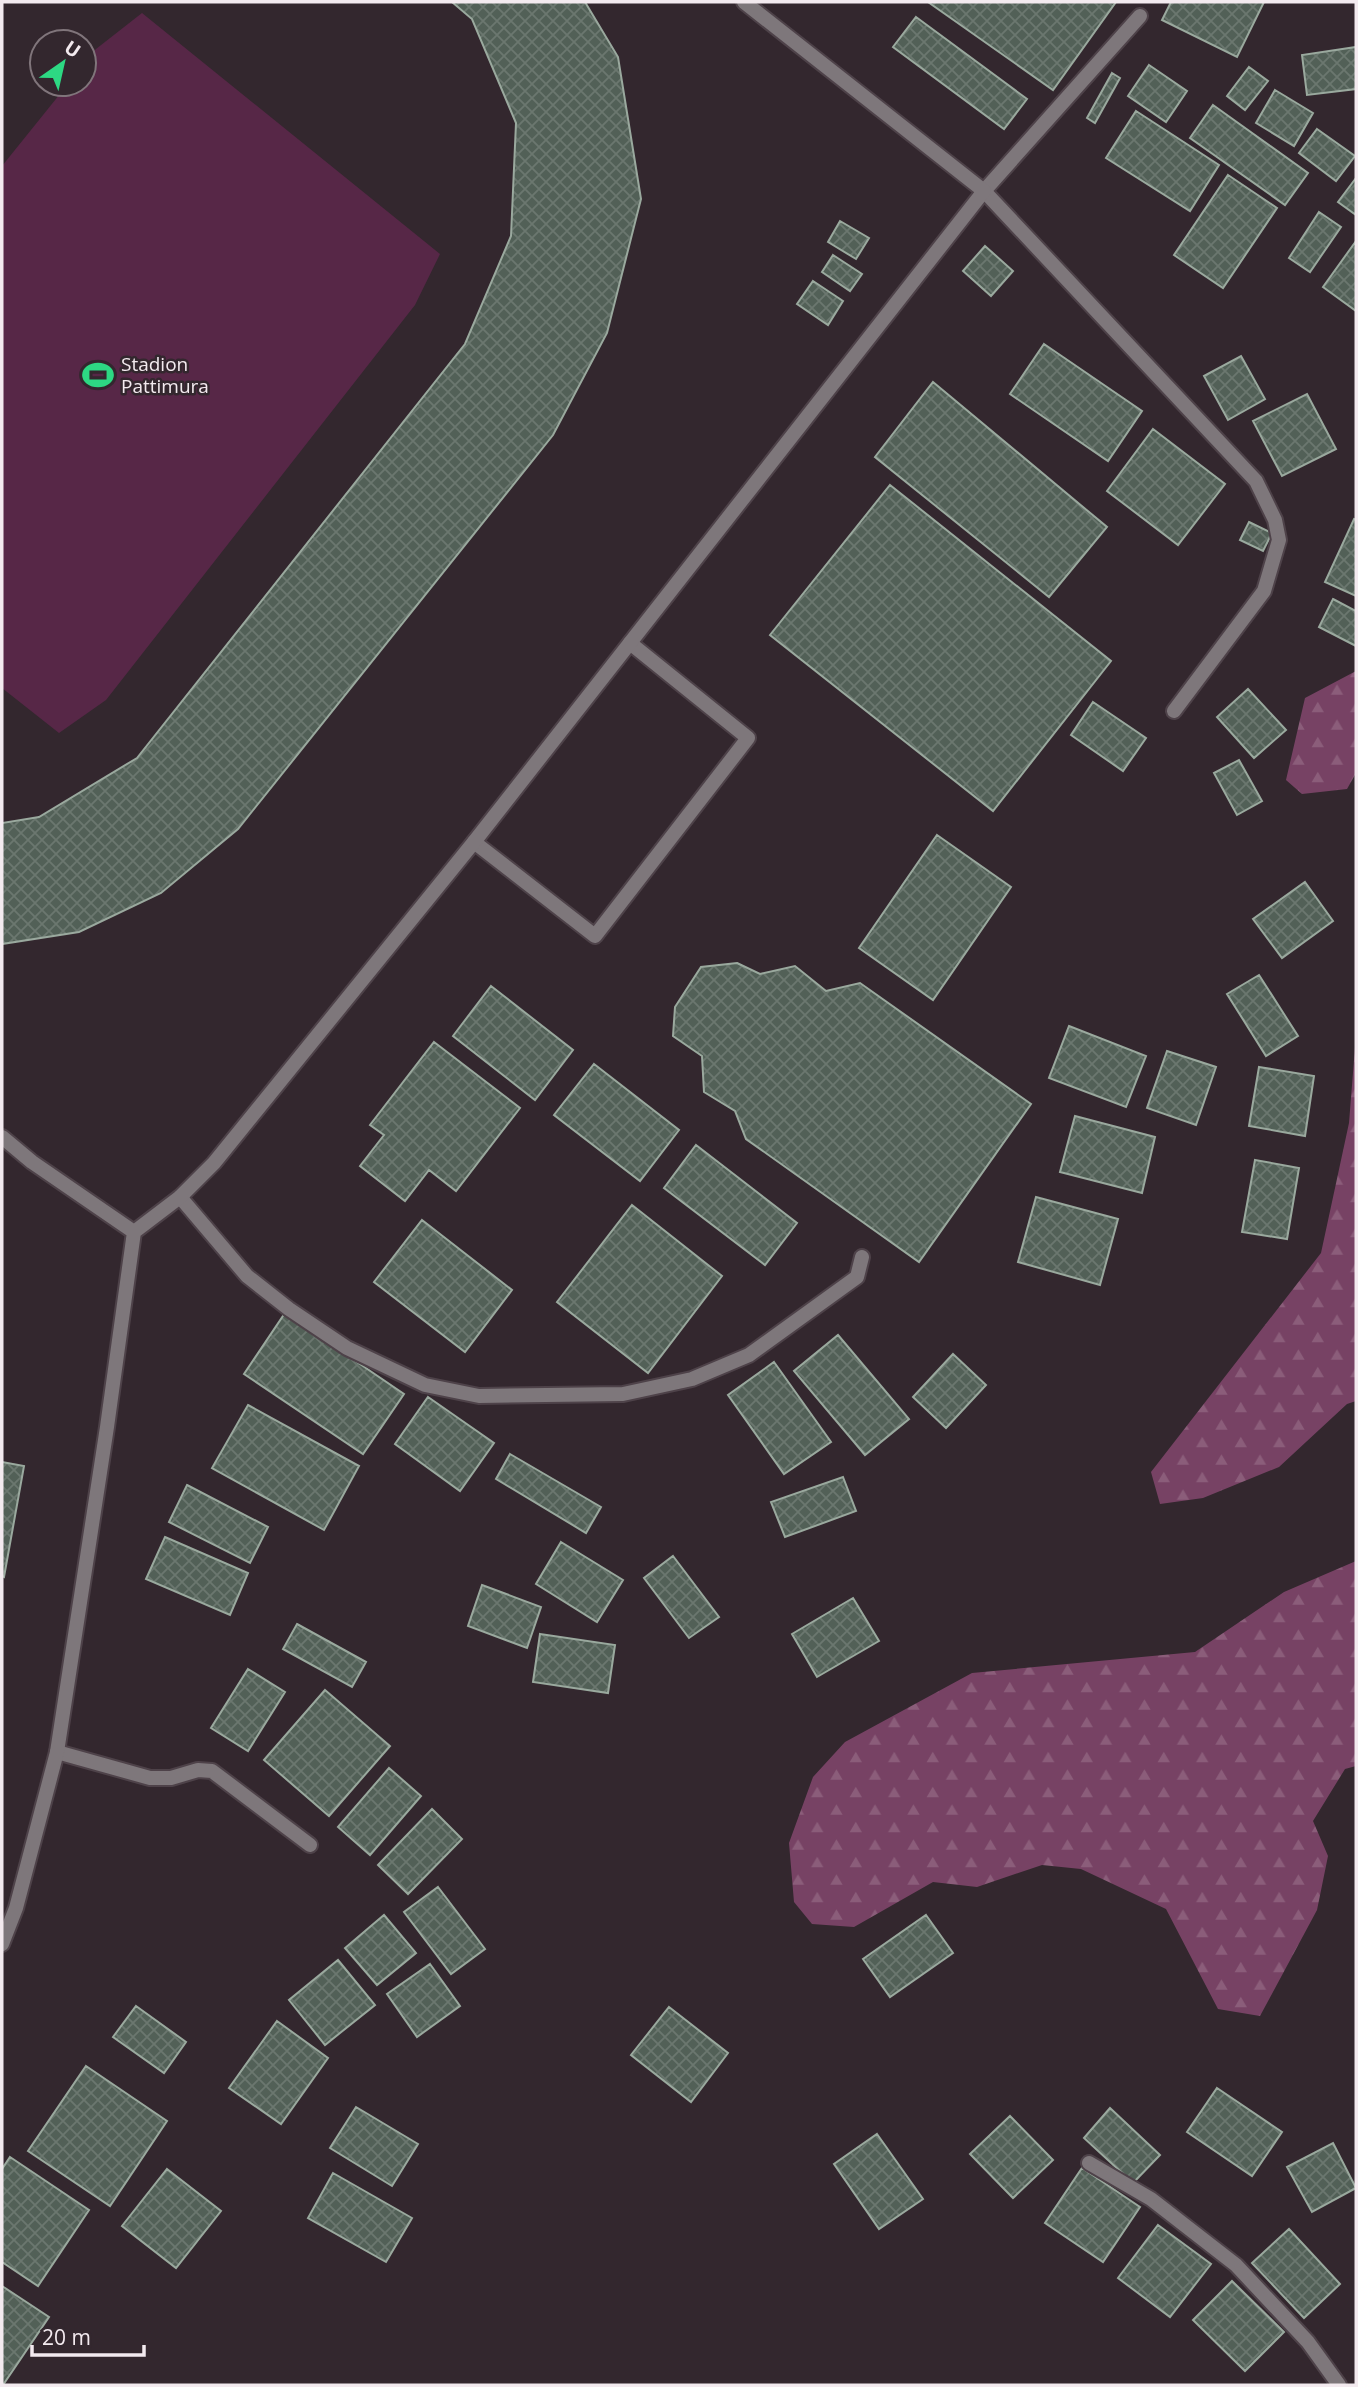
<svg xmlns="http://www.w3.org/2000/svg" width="1358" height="2387" font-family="'Open Sans',sans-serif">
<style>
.forest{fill:url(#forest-firs)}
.pitch{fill:#572747}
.building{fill:url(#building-cross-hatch);stroke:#9aa99e;stroke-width:2}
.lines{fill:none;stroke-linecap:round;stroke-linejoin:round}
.service-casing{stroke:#4e4249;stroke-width:18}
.minor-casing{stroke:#4e4249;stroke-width:18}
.tertiary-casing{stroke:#4e4249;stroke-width:18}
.service{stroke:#7e777b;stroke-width:14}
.minor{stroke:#7e777b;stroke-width:14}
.tertiary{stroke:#7e777b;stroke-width:14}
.labels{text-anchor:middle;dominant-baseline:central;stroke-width:5;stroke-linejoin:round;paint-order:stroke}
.poi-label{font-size:19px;fill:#f3eaef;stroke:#33272e;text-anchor:start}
</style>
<defs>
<pattern id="forest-firs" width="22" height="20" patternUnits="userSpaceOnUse" patternTransform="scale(1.75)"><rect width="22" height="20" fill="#774264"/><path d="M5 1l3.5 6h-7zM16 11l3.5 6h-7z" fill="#8b5d7a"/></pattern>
<pattern id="building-cross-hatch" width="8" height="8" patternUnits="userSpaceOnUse" patternTransform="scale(1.75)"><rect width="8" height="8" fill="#526057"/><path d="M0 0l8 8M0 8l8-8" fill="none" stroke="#6b776f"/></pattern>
</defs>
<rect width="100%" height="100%" fill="#33272e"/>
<path class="forest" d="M1356,671V773L1347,789L1302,794L1286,780L1305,698Z
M1356,1035V1401L1347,1404L1279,1467L1203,1498L1160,1504L1151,1472L1321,1253L1349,1123Z
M1356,1561V1766L1345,1769L1313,1821L1328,1856L1317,1910L1260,2016L1218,2009L1166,1909L1081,1869L1042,1865L977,1887L933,1882L854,1927L812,1924L794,1902L789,1843L813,1777L845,1742L972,1673L1195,1652L1284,1592Z"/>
<path class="pitch" d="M142,13L440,254L415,305L106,700L59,733L2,688V166L68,84H84V64L96,49Z"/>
<path class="building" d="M452,2H585L618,57L641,199L607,333L553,435L238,829L161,893L79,932L2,944V823L39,817L137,758L465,344L511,236L516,123L472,19Z
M928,2H1116L1053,90Z
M1171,2H1264L1237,57L1162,20Z
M916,17L1027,99L1004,129L893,47Z
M1356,47V89L1307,95L1302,55Z
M1149,65L1187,91L1166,122L1128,96Z
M1249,67L1268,81L1245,110L1227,96Z
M1112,73L1120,78L1095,123L1087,118Z
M1275,90L1313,113L1294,146L1256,123Z
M1213,105L1308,173L1285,205L1190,138Z
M1136,111L1219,165L1190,211L1106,158Z
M1317,129L1355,156L1336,181L1299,153Z
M1228,175L1277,208L1223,288L1174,255Z
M1356,178V215L1338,202Z
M1319,212L1341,227L1310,272L1289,258Z
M840,221L869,238L856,259L828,242Z
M1356,241V311L1323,287Z
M985,246L1013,271L991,296L963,271Z
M833,255L862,274L850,291L822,272Z
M813,281L843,301L828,325L797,304Z
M1044,344L1142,411L1108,461L1010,394Z
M1241,356L1265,399L1228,420L1204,376Z
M933,382L1107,527L1049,597L875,457Z
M1307,394L1336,449L1282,476L1253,421Z
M1153,429L1225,484L1178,545L1107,491Z
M890,485L1111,661L993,811L770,635Z
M1354,519L1356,520V596L1325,582Z
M1249,522L1272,533L1263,551L1240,540Z
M1333,599L1356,611V646L1319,627Z
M1248,689L1286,730L1254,758L1217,717Z
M1093,702L1146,738L1123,771L1071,735Z
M1239,760L1262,801L1237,815L1214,773Z
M937,835L1011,887L933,1000L859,948Z
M1305,882L1333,921L1282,958L1253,919Z
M737,963L760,974L795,966L826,991L860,983L1031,1104L919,1262L746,1139L735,1111L704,1092L702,1056L673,1036L675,1007L701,967Z
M1259,975L1298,1036L1266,1056L1227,994Z
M491,986L573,1050L535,1100L453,1036Z
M1069,1026L1146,1056L1126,1107L1049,1078Z
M434,1042L520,1108L456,1191L429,1170L405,1201L360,1166L384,1135L370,1125Z
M1167,1051L1216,1067L1196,1125L1147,1108Z
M594,1064L679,1130L640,1181L554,1115Z
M1259,1067L1314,1076L1305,1136L1249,1126Z
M1075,1116L1155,1137L1142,1193L1060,1172Z
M696,1145L797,1223L765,1265L664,1188Z
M1255,1160L1299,1168L1287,1239L1242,1232Z
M1036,1197L1118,1219L1100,1285L1018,1262Z
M632,1205L722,1276L648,1373L557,1302Z
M422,1220L512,1290L465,1352L374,1282Z
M285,1313L404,1394L363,1454L244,1374Z
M838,1335L909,1419L865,1455L794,1371Z
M953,1354L986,1385L946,1428L913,1397Z
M774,1362L831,1442L784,1474L728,1395Z
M428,1397L494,1443L460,1491L395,1444Z
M248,1405L359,1466L324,1530L212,1468Z
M510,1454L601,1507L586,1533L496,1479Z
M2,1462L24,1466L4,1577L2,1576Z
M843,1477L856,1511L785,1537L771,1502Z
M187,1485L268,1527L250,1563L169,1522Z
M165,1537L248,1573L230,1615L146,1579Z
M561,1542L623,1580L597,1622L536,1584Z
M673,1556L719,1617L689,1638L644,1578Z
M482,1585L541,1607L527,1648L468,1626Z
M853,1598L879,1641L817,1677L792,1634Z
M297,1624L366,1662L352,1687L283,1649Z
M540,1634L615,1645L608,1693L533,1682Z
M248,1669L285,1692L248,1751L211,1728Z
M325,1690L390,1746L329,1816L264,1760Z
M389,1768L421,1796L370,1855L338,1827Z
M432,1809L462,1839L408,1894L378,1865Z
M438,1887L485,1949L451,1974L404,1912Z
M384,1915L416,1953L377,1985L345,1948Z
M926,1915L953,1953L890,1997L863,1959Z
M338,1960L375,2005L325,2045L289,2000Z
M430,1964L460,2006L417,2037L387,1994Z
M136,2006L186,2042L164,2073L113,2037Z
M669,2007L728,2053L691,2102L631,2055Z
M277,2021L328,2058L281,2124L229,2088Z
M86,2066L167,2121L110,2206L28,2151Z
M1217,2088L1282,2132L1252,2176L1187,2132Z
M356,2107L418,2144L392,2186L330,2148Z
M1110,2108L1160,2155L1133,2183L1084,2138Z
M1010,2116L1053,2160L1013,2198L970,2154Z
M877,2134L923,2199L879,2229L834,2164Z
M1333,2143L1356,2188L1312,2212L1287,2167Z
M10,2157L89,2210L38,2286L2,2262V2169Z
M1082,2168L1140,2207L1103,2262L1045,2223Z
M167,2169L221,2211L176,2268L122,2226Z
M333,2173L412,2218L386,2262L308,2218Z
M1158,2225L1211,2264L1170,2317L1118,2278Z
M1289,2229L1340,2284L1304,2318L1252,2263Z
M1232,2281L1284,2332L1245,2371L1193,2320Z
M2,2286L49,2317L3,2385H2Z"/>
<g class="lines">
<defs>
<path id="service" d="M474,842L595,936L748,738L630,643"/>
<path id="minor" d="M1140,16L984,191L1256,481L1275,520L1279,540L1264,591L1174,711
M180,1197L247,1276L289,1309L347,1348L425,1385L479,1396L623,1394L692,1379L749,1355L857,1277L862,1257
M57,1752L150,1778H171L198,1770L212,1771L310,1845
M1089,2163L1151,2199L1236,2265L1308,2342L1339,2385"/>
<path id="tertiary" d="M2,1137L32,1162L134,1232
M2,1944L16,1908L57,1752L107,1427L134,1232L180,1197L214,1163L474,842L984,191L744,2"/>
</defs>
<use href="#service" class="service-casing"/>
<use href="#minor" class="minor-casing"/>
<use href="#tertiary" class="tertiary-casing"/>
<use href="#service" class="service"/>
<use href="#minor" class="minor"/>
<use href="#tertiary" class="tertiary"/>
</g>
<defs>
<symbol id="stadium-bare" viewBox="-9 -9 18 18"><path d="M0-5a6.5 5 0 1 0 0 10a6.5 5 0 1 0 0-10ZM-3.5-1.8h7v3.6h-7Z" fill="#2dd883" stroke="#33272e" stroke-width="2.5" paint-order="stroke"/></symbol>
</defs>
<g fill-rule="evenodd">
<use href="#stadium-bare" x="76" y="353" width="44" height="44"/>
</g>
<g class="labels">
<g class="poi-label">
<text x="121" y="364">Stadion<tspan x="121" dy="22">Pattimura</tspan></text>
</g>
</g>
<rect width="1358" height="2387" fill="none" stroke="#f3eaef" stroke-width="7"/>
<g transform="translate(63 63) rotate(34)"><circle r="33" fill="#33272e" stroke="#80757b" stroke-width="2"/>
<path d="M0-5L12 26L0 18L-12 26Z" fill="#2dd883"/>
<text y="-10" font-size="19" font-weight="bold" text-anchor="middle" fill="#f3eaef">U</text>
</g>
<path d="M32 2345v10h112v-10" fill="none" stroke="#f3eaef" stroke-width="3.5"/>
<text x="42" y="2345" font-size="21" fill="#f3eaef" stroke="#33272e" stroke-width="5" paint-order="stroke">20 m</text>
</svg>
